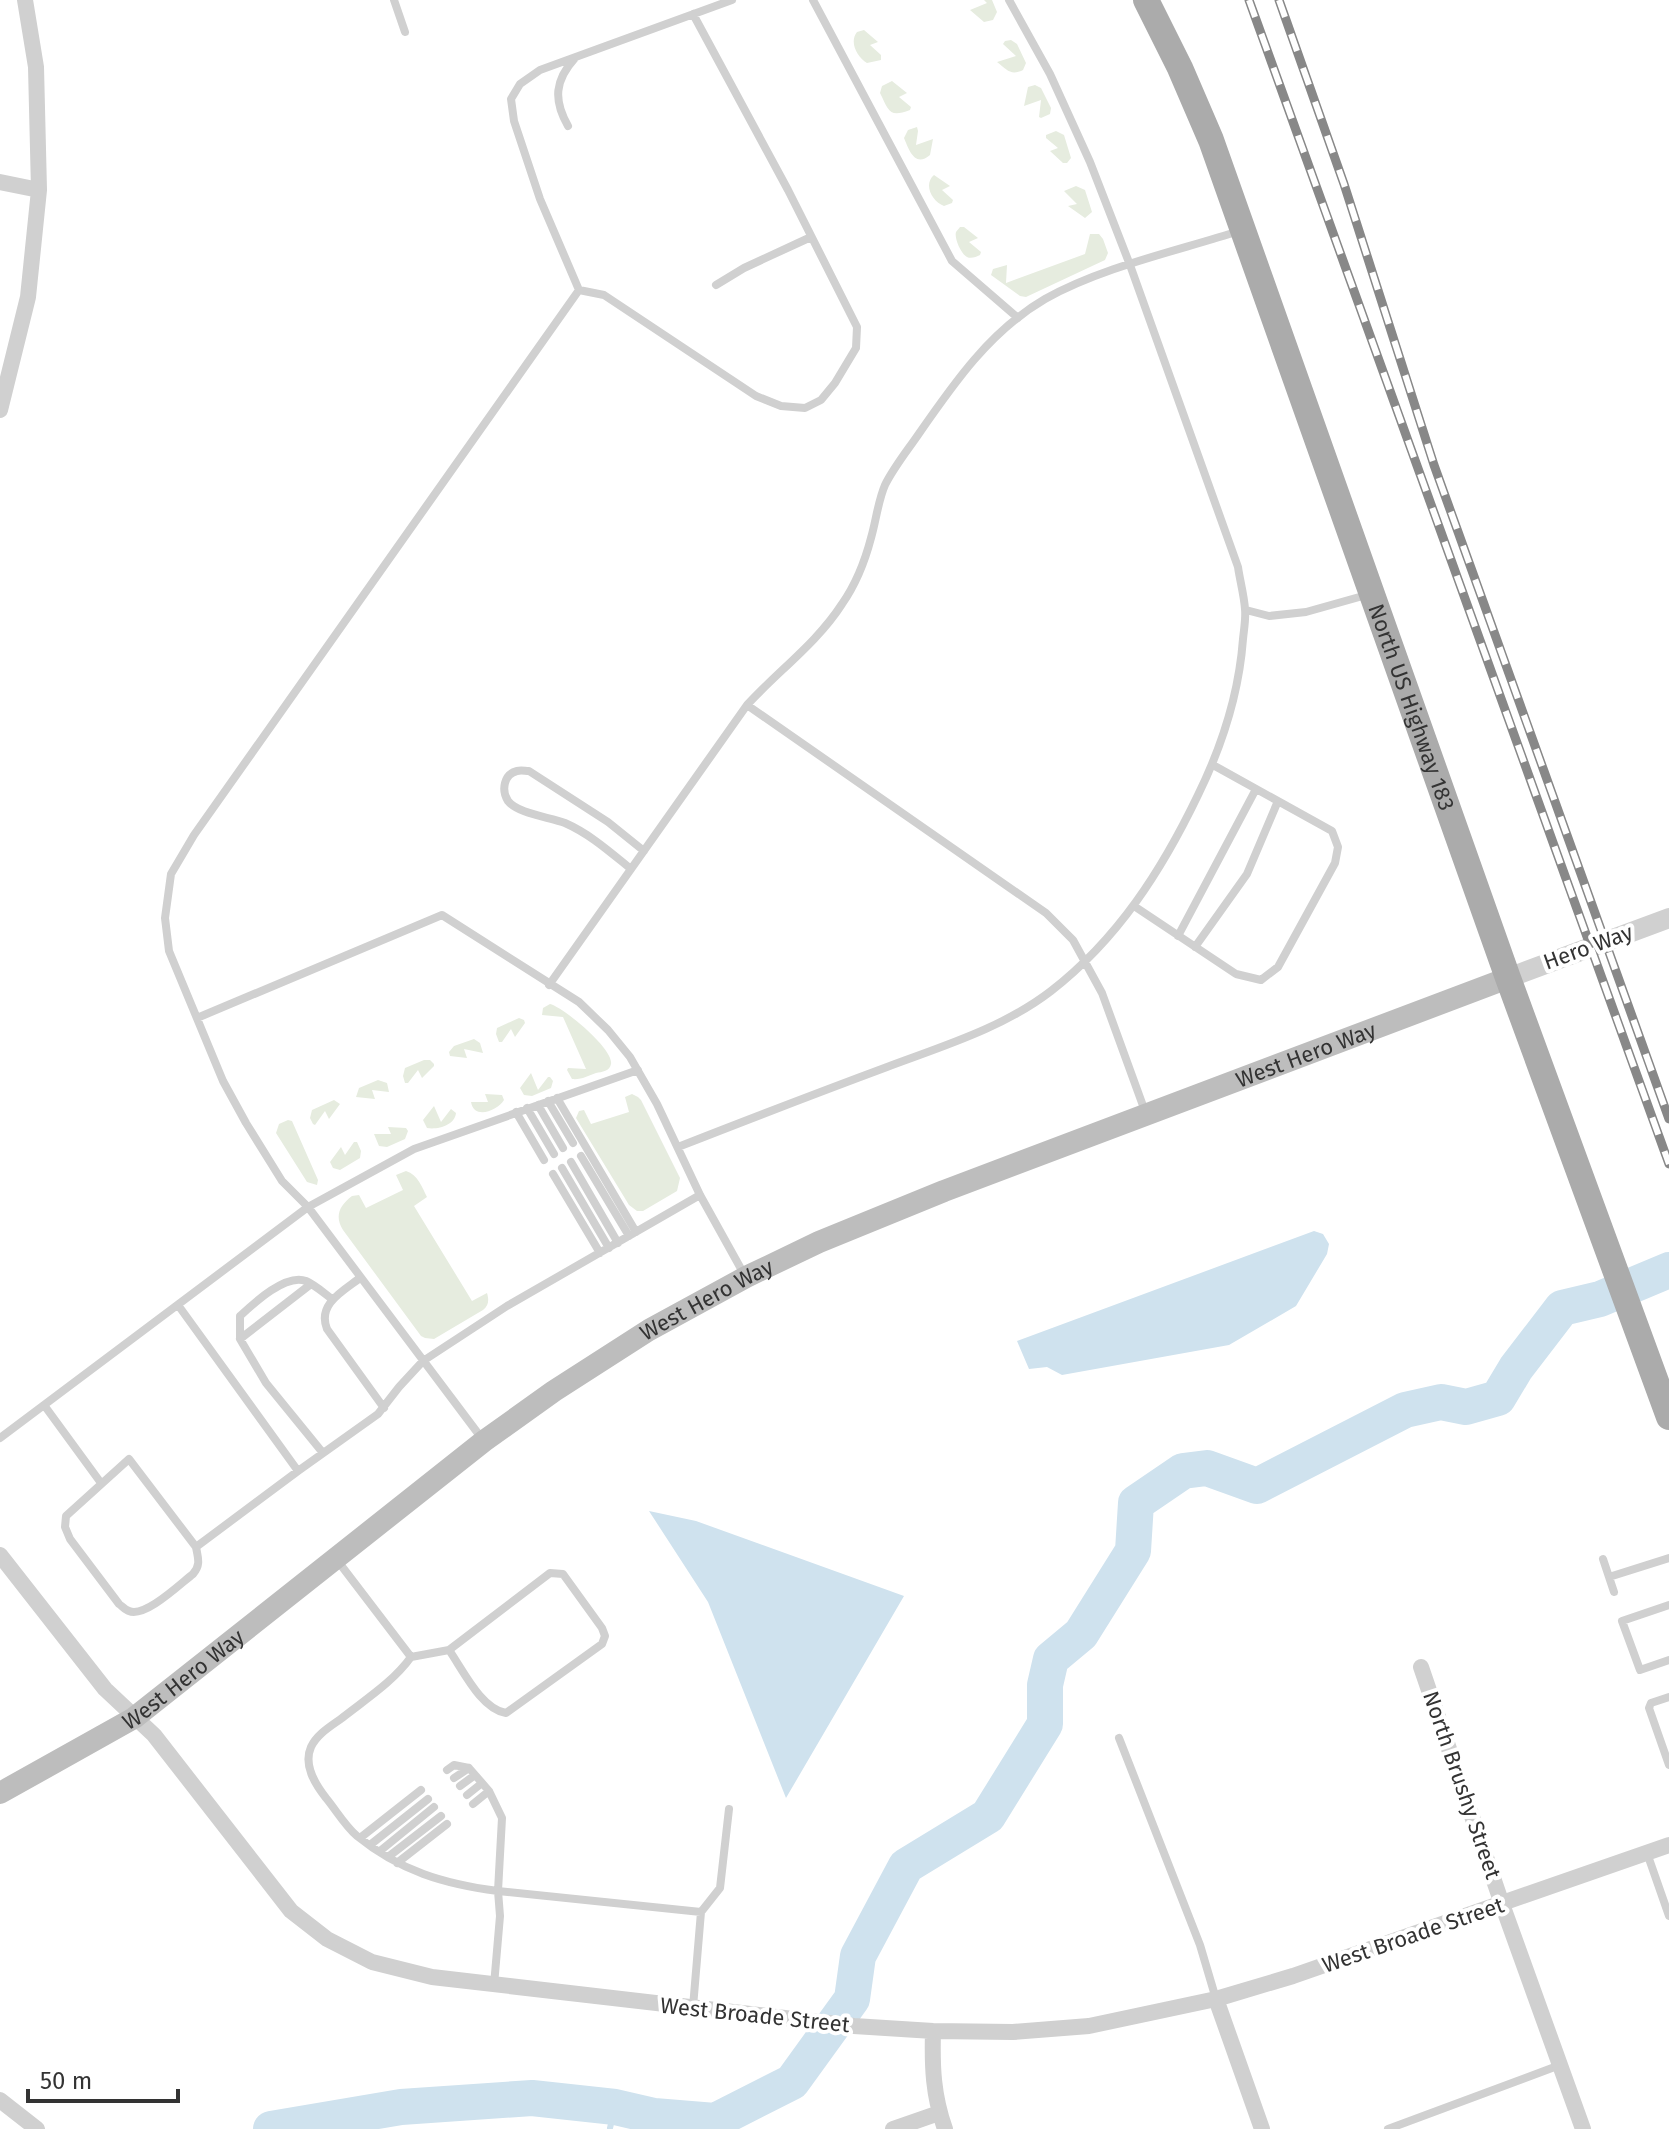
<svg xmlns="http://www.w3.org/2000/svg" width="1669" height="2129" font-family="'Fira Sans',sans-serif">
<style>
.green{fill:#e6ecdf}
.water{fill:#cfe2ee}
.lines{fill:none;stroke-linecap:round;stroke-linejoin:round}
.stream{stroke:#cfe2ee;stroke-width:6}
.river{stroke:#cfe2ee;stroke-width:36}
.service{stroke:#d0d0d0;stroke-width:8}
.minor{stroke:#d0d0d0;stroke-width:16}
.tertiary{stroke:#d0d0d0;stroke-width:20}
.secondary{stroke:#bdbdbd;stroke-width:22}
.primary{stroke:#ababab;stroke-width:26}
.rail-casing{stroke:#888;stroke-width:9}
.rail{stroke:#fff;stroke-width:6;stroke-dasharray:18;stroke-linecap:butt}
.labels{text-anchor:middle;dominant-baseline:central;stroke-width:8;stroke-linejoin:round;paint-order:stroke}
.street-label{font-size:22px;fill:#333;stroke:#fff}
</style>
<rect width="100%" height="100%" fill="#fff"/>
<path class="green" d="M984,0H992L997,12L993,20L984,22L970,10L987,3Z
M864,30L878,42L870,45L881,55V60L867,63C857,57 849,42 857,32Z
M1011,40L1017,44L1026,63L1023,70C1011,76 1007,70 997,62L1016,56L1003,44L1005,41Z
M892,81L907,93L899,97L911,107L910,110C889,118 889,111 880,93L882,86Z
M1035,85L1041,88L1051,108L1050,114L1041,118L1039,117L1041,100L1024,106L1028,87Z
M917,127L918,131L916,145L933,139L930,155C915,168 909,150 904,138L908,130Z
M1056,131L1064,135L1071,158L1067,163H1063L1050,151L1058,148L1046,138V135Z
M934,175L950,186L942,190L953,200L952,203L944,206C932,202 923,184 934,175Z
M1076,186L1085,190L1092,212L1085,218L1068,206L1077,204L1064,191Z
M960,227H964L978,238L969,242L981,252L980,255C976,257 971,259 967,257C961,254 954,238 956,232C957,230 959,229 960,227Z
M1090,234H1099L1103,239L1108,253L1105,260L1026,297L1020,296L991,275L993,269L1007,265L1006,283L1085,254Z
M550,1004C563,1007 614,1049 611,1064C610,1071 602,1072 596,1073C588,1076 581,1080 572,1079L567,1070L568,1068L586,1069L563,1017L542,1015L543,1008Z
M519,1018L524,1020L525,1023L515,1037L511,1029L502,1042H499L496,1034L497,1028Z
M474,1039L480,1043L483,1053L464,1049L467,1058L450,1056L449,1052L454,1046Z
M424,1060H430L434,1064V1066L422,1078L418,1070L408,1083H405L403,1076L405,1068Z
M531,1073L538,1090L548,1077H550L553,1081L551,1088L532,1096L524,1095L520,1088Z
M378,1080L387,1083L389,1092L372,1090L375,1099L356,1097L359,1088Z
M485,1094L502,1095L504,1100C497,1111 474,1120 471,1102H488Z
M632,1094L638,1097L641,1100L680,1178L677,1191L643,1211H637L629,1205L576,1118L579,1111L584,1110L591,1124L629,1112L625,1097Z
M334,1100L340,1104L329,1119L325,1111L315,1125L313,1124L310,1118L312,1110Z
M434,1106L441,1122L451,1109L456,1113C455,1125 438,1130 427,1128L423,1120Z
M288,1120L292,1121L318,1180L317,1185L307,1182L276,1133L279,1124Z
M388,1127L406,1128L408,1131L405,1139L387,1147L379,1146L374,1134H391Z
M354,1142H357L361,1151L360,1158L340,1170L333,1168L330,1162L341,1147L345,1155Z
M406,1171C418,1175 422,1187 427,1197L414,1206L472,1301L487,1293C489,1300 489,1305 483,1310L434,1339L425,1338L421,1336L343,1230C334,1216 340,1205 352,1196L359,1195L366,1208L403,1190L396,1175Z"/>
<path class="water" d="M1314,1231L1323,1234L1329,1244L1327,1254L1296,1306L1229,1345L1062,1375L1047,1367L1029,1369L1017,1341Z
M649,1511L696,1521L904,1596L786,1798L708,1602Z"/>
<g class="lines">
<path class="stream" d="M610,2128L615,2107"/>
<path class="river" d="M271,2129L401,2107L532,2098L615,2107L654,2116L715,2121L792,2082L852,1999L858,1956L906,1866L988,1816L1045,1724V1685L1051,1659L1081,1634L1128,1559L1133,1551L1136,1503L1183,1471L1207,1468L1257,1486L1405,1410L1441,1402L1466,1407L1498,1398L1516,1368L1562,1308L1600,1299L1669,1270"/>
<path class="service" d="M394,0L405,32
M813,0L952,261L1018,318
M568,126C553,100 555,80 575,58
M716,285L744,268L811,237
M579,290L604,295L756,396L781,406L805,408L821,400L835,383L856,348L857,327L788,190L693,14
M1246,610L1269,616L1306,612L1370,594
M747,705L1046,913L1073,940L1102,993L1146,1114
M631,869C610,852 590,834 565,823C550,817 518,814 508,801C501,790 504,774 517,771C521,770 525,771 529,771L608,822L644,851
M1134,906L1236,974L1261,980L1278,967L1335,863L1338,847L1332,831L1213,765
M1178,936L1256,789
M1195,947L1247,874L1278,801
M549,985L747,705C778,671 817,643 842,604C856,584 865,561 871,538C876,521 878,501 885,485C894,467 907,451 918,435C954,383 990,331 1045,299C1102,267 1177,251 1239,231
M197,1018L442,915L579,1002L608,1030L630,1057L657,1104L700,1195L745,1276
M557,1098L636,1232
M548,1101L573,1143
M538,1105L563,1148
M527,1108L554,1154
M516,1112L544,1160
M678,1147C747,1120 817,1093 887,1067C943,1046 1003,1028 1051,991C1118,939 1162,870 1198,795C1222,746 1239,693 1243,639C1244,629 1246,618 1245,609C1244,595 1240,581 1238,567L1130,265L1090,162L1050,74L1009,0
M581,1156L629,1236
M571,1162L618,1243
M562,1168L609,1248
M553,1174L600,1253
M360,1278C343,1291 317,1304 327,1329L384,1408
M178,1305L298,1471L378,1414L399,1387L423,1361L507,1306L700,1195
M240,1339L311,1284
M44,1405L101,1483
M0,1438L308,1207L282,1181L246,1123L223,1081L169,951L165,918L171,874L194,835L579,290L540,199L514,121L511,99L520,84L540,70L732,0
M483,1440L308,1207L414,1149L638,1070
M323,1453L266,1383L240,1339V1316C254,1303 286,1273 306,1281C315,1285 324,1293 332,1299
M196,1547L129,1459L66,1516L65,1527L70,1539L119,1604C122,1606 125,1610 129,1611C145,1618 180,1584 193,1574C201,1565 198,1558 196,1547L298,1471
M1603,1559L1614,1592
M337,1560L411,1657C393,1682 366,1699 342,1718C331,1726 317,1734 311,1747C303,1765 315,1784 326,1798C336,1810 345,1826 357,1836C400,1871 444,1884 498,1891L500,1916L494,1985
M1609,1577L1669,1558
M1669,1605L1622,1621L1640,1670L1669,1660
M411,1657L449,1650L550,1573L563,1574L602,1628L605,1636L602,1644L506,1713C481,1709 463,1670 449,1650
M1669,1697L1651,1703L1649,1708L1669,1765
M1119,1738L1200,1945L1216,1999
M447,1770L454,1765L469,1768L489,1791L502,1818L498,1891L701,1912
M454,1778L469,1768
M460,1786L475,1775
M467,1795L482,1783
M473,1804L489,1791
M360,1838L421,1790
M370,1845L428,1799
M380,1851L434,1807
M1647,1853L1669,1916
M388,1857L441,1816
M397,1863L447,1824
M693,2007L701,1912L720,1888L729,1809
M1388,2129L1560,2065"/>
<path class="minor" d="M0,182L39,190
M0,410L28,297L39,190L36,67L25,0
M0,1555L105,1689L154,1735L291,1911L327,1939L372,1962L432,1977L854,2026L933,2031L1013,2032L1089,2026L1216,1999L1293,1976L1669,1845
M1421,1667L1502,1904L1583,2129
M1216,1999L1262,2129
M933,2031C932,2067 933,2095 945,2129
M0,2100L37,2129
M893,2129L939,2113"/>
<path class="tertiary" d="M1508,978L1669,918"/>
<path class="secondary" id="s1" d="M0,1793L134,1718L484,1441L554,1391L649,1330L746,1277L819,1242L944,1191L1508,978"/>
<path class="primary" id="s2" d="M1146,0L1180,68L1211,140L1508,978L1669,1417"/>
<defs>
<path id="rail" d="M1249,0L1669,1164
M1279,0L1344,184L1434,465L1669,1119"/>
</defs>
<use href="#rail" class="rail-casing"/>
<use href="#rail" class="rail"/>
</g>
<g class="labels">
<g class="street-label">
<text stroke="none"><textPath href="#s2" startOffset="756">North US Highway 183</textPath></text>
<text transform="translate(1588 947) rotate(-20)">Hero Way</text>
<text stroke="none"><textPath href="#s1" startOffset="1512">West Hero Way</textPath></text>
<text stroke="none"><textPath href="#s1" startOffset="864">West Hero Way</textPath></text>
<text stroke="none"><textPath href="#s1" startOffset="216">West Hero Way</textPath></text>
<text transform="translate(1462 1785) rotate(71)">North Brushy Street</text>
<text transform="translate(1413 1935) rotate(-19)">West Broade Street</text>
<text transform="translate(755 2015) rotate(6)">West Broade Street</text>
</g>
</g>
<path d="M28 2089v12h150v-12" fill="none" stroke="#333333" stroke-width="4"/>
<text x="40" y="2089" font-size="24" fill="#333333" stroke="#ffffff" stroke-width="6" paint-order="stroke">50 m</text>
</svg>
